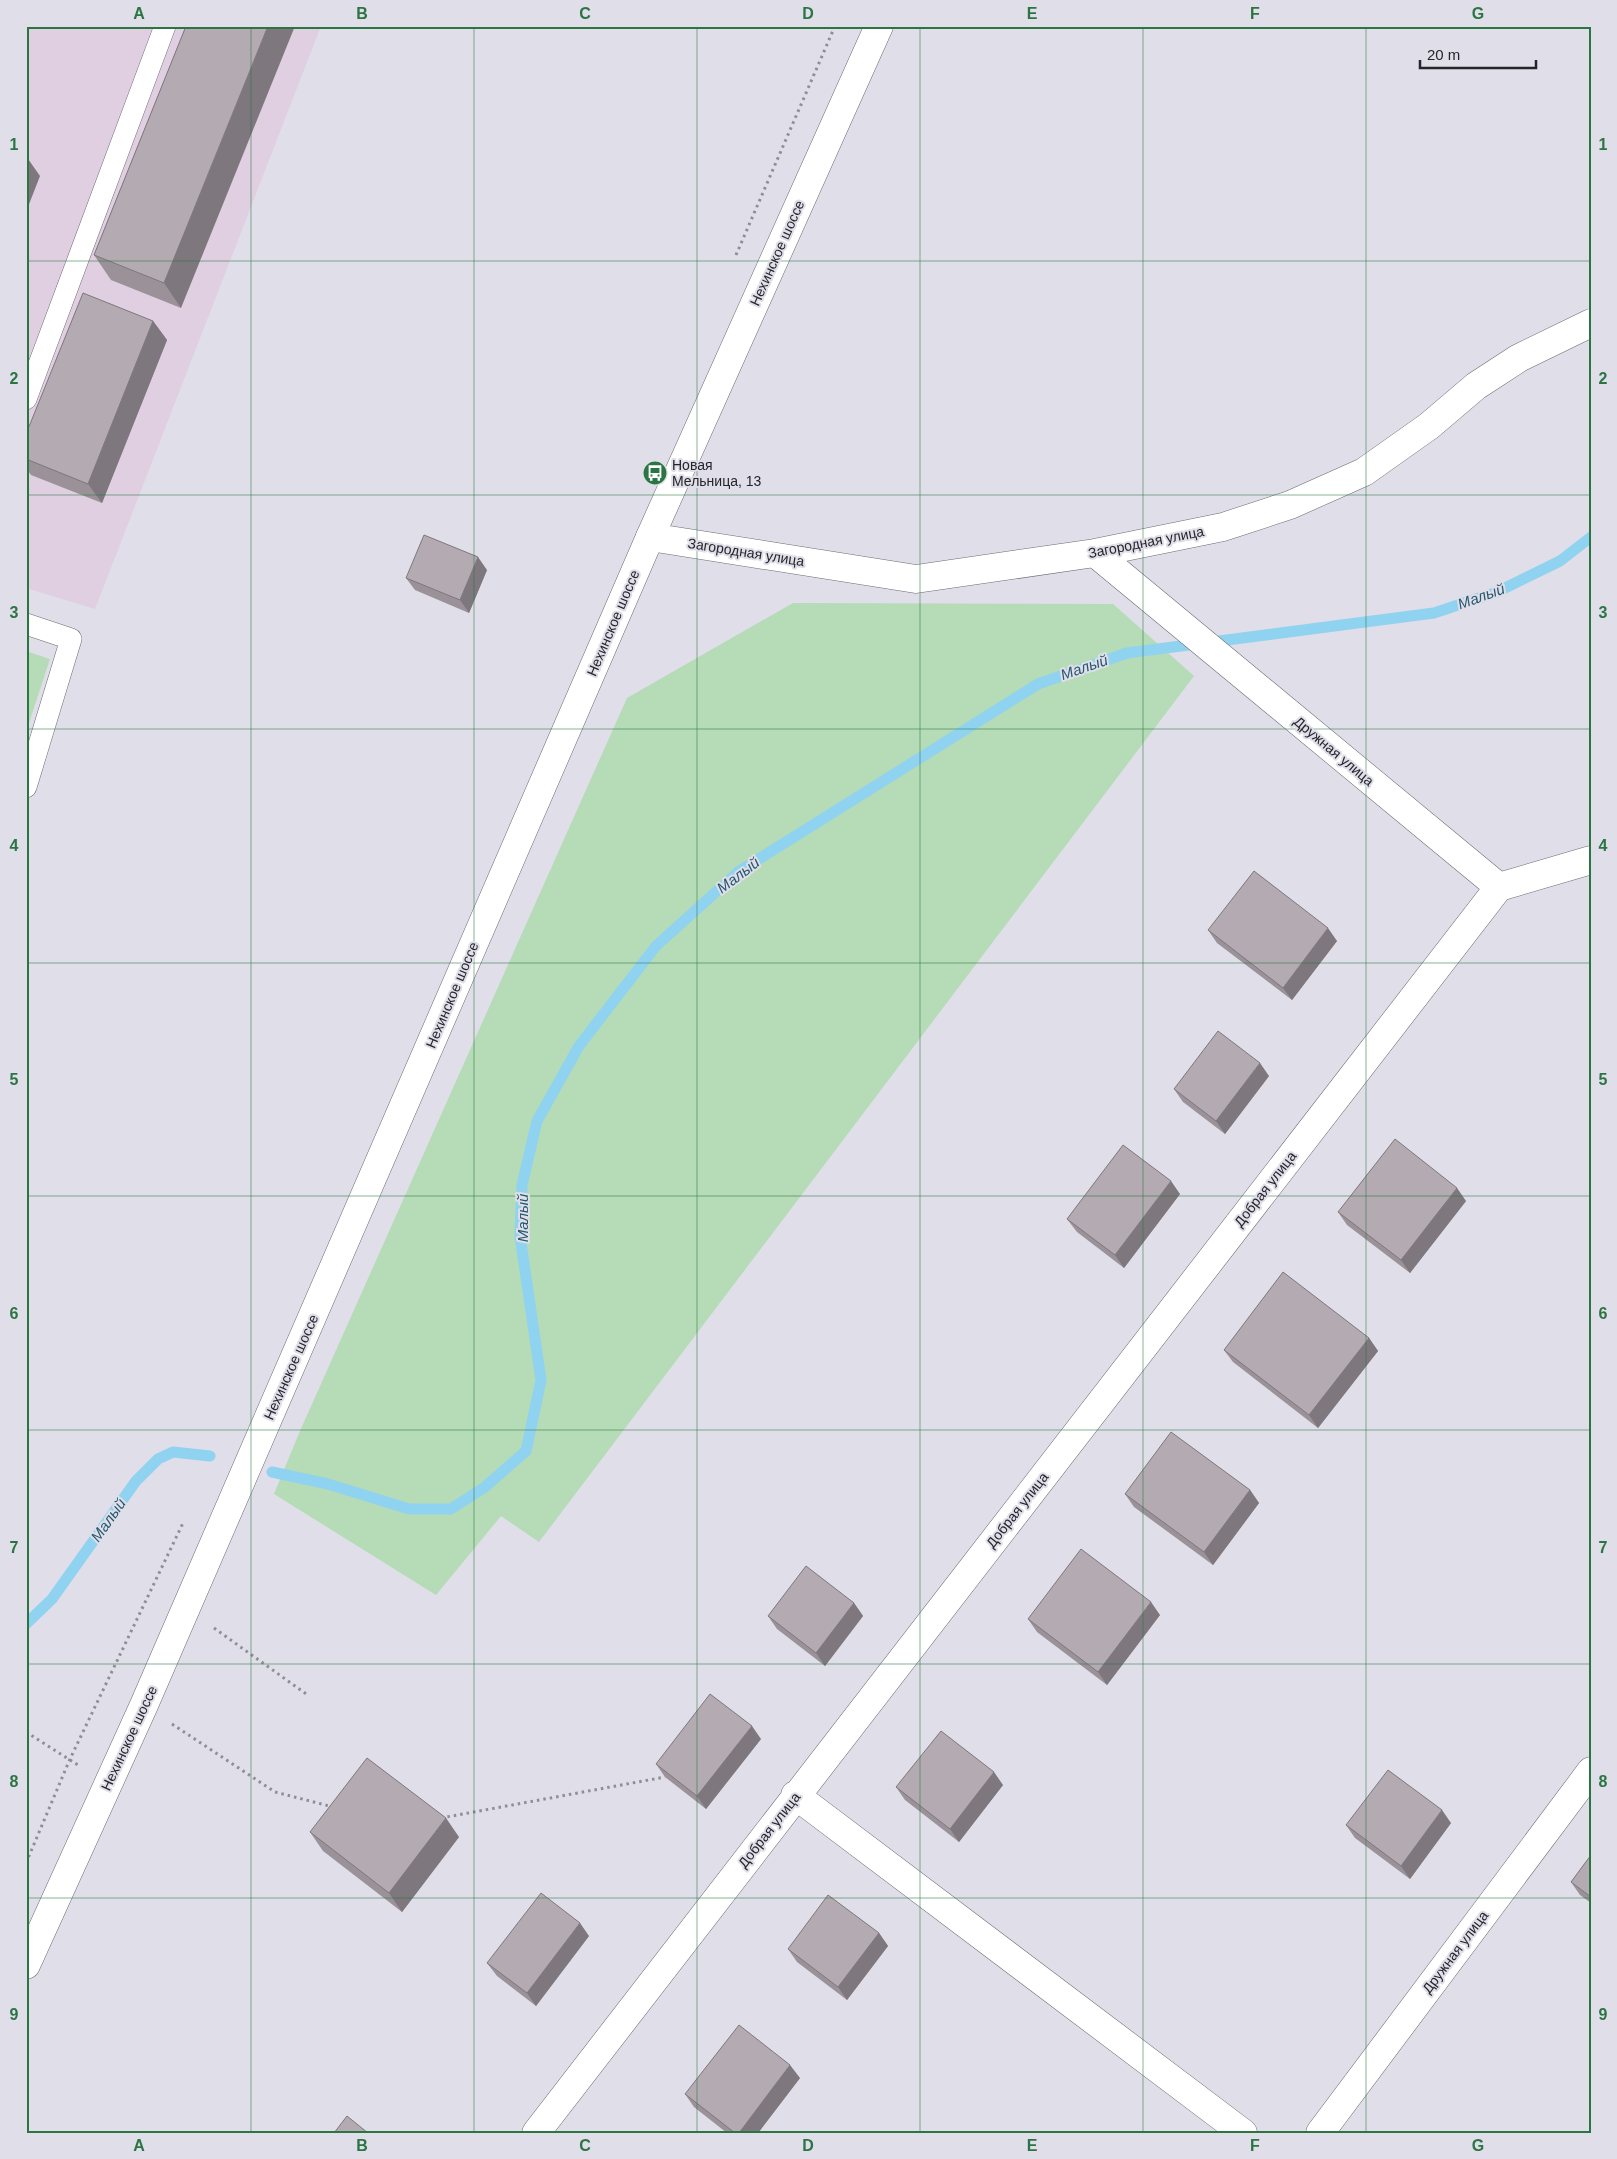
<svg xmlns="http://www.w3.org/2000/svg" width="1617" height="2159" font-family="Helvetica,sans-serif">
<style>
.industrial{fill:#e0cfe1}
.green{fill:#b5dbb7}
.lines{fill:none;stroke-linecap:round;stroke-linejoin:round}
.stream{stroke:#90d3f0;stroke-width:11}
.lane-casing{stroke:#6c6b75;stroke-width:22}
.street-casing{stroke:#6c6b75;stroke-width:29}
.primary-casing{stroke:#6c6b75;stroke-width:29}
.path{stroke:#8e8e96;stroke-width:3;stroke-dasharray:2.5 4;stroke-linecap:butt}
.lane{stroke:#fff;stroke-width:21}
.street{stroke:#fff;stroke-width:28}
.primary{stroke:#fff;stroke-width:28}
.wall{fill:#9b9299}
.shaded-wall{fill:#7e777d}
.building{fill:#b4aab2;stroke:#7e777d}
.grid{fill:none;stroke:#2b7543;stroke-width:1;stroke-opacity:0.55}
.labels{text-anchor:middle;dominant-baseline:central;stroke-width:4;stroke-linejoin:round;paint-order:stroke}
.street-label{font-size:14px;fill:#252529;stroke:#dfdee9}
.poi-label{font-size:14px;fill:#252529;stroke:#dfdee9;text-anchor:start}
.water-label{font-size:15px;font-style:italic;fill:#25596f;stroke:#dfdee9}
.neatline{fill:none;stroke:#2b7543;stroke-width:2}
.grid-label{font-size:16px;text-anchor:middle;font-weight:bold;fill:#2b7543}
</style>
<rect width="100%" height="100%" fill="#dfdee9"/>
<path class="industrial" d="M26,26H321L95,609L26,588Z"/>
<path class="green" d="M793,603L1113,604L1194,676L539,1542L501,1516L436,1595L274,1494L300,1431L627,698Z
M26,651L50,659L26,732Z"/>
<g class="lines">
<path class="stream" d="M272,1472L328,1484L409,1509H451L485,1487L526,1451L541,1380L520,1236L522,1185L537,1121L579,1046L656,946L738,872L1038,684L1127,653L1434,613L1497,592L1560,561L1591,537
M26,1624L52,1599L136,1481L158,1459L173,1452L210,1456"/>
<defs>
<path id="lane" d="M26,399L165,26
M26,624L71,639L26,787"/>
<path id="street" d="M650,537L916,579L1095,553L1223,527L1290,505L1364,472L1429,426L1476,386L1519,358L1591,323
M1095,553L1499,887
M1499,887L1591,860
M795,1795L1243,2133
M536,2133L1499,887
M1320,2133L1591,1771"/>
<path id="primary" d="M26,1965L144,1705L650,537L879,26"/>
</defs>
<use href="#lane" class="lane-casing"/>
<use href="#street" class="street-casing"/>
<use href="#primary" class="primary-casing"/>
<path class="path" d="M736,255L835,26
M214,1628L309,1696
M172,1724L275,1792L333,1807
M26,1732L78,1765
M441,1818L665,1777
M26,1863L70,1759L184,1521"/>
<use href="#lane" class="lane"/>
<use href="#street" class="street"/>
<use href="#primary" class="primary"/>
</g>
<path class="wall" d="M186,26L181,308L111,280L94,255Z
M153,321L167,340L102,503L31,475L26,468V434Z
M487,570L469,613L415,590L406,578Z
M1208,930L1337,941L1292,1000L1217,943Z
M1269,1076L1225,1134L1183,1102L1174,1089Z
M1180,1194L1124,1268L1077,1232L1067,1219Z
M1466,1201L1410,1273L1347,1225L1338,1212Z
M1369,1338L1378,1351L1318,1428L1233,1362L1224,1350Z
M1250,1490L1259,1503L1213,1565L1134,1507L1125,1494Z
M854,1603L863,1616L825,1666L777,1629L768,1616Z
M1160,1615L1107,1685L1037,1632L1028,1619Z
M761,1739L706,1809L665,1777L656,1764Z
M1003,1785L959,1842L905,1800L896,1787Z
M1451,1823L1410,1879L1355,1838L1346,1825Z
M310,1832L459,1837L402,1912L323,1851Z
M1591,1855V1903L1580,1895L1571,1882Z
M879,1933L888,1946L847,2000L797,1962L788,1949Z
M589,1936L536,2006L497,1976L487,1963Z
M800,2078L758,2133H727L694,2107L685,2094Z"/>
<path class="shaded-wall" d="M268,26H295L181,308L164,283Z
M26,156L40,176L26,212Z
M153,321L167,340L102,503L88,484Z
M478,557L487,570L469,613L460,600Z
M1328,928L1337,941L1292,1000L1283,988Z
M1260,1063L1269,1076L1225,1134L1216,1121Z
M1171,1181L1180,1194L1124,1268L1115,1255Z
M1457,1188L1466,1201L1410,1273L1401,1260Z
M1369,1338L1378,1351L1318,1428L1309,1415Z
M1250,1490L1259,1503L1213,1565L1204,1552Z
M1151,1602L1160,1615L1107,1685L1098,1672Z
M854,1603L863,1616L825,1666L816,1653Z
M752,1726L761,1739L706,1809L697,1796Z
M994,1772L1003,1785L959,1842L950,1829Z
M1442,1810L1451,1823L1410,1879L1401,1866Z
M446,1818L459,1837L402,1912L389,1893Z
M580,1923L589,1936L536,2006L527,1993Z
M879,1933L888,1946L847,2000L838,1987Z
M790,2065L800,2078L758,2133H739Z"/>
<path class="building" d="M186,26H268L164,283L94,255Z
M83,293L153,321L88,484L26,459V434Z
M424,535L478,557L460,600L406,578Z
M1254,871L1328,928L1283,988L1208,930Z
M1218,1031L1260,1063L1216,1121L1174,1089Z
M1395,1139L1457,1188L1401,1260L1338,1212Z
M1123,1145L1171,1181L1115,1255L1067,1219Z
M1283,1272L1369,1338L1309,1415L1224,1350Z
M1171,1432L1250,1490L1204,1552L1125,1494Z
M1081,1549L1151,1602L1098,1672L1028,1619Z
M806,1566L854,1603L816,1653L768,1616Z
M710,1694L752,1726L697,1796L656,1764Z
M941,1731L994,1772L950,1829L896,1787Z
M367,1758L446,1818L389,1893L310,1832Z
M1388,1770L1442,1810L1401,1866L1346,1825Z
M1591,1855V1897L1571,1882Z
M541,1893L580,1923L527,1993L487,1963Z
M828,1895L879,1933L838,1987L788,1949Z
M739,2025L790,2065L739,2133H735L685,2094Z
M347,2116L368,2133H334Z"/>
<path class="grid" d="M251,26V2133M474,26V2133M697,26V2133M920,26V2133M1143,26V2133M1366,26V2133M26,261H1591M26,495H1591M26,729H1591M26,963H1591M26,1196H1591M26,1430H1591M26,1664H1591M26,1898H1591"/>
<defs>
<symbol id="bus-disc" viewBox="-11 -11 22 22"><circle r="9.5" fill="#2b7543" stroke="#dfdee9"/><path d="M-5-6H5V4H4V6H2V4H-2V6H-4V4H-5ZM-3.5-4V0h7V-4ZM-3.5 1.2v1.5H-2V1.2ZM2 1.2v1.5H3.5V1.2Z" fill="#fff"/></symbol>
</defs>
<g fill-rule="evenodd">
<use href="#bus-disc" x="641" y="459" width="28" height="28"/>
</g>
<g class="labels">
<g class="street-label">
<text transform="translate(777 253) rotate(-66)">Нехинское шоссе</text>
<text transform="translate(1146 542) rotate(-11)">Загородная улица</text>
<text transform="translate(746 552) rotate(9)">Загородная улица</text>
<text transform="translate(613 623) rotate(-67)">Нехинское шоссе</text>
<text transform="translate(1334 751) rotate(40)">Дружная улица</text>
<text transform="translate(452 995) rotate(-67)">Нехинское шоссе</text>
<text transform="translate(1265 1189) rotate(-52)">Добрая улица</text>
<text transform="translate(291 1367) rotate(-66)">Нехинское шоссе</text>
<text transform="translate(1017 1510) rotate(-52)">Добрая улица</text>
<text transform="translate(129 1738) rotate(-65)">Нехинское шоссе</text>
<text transform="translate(769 1830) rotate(-52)">Добрая улица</text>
<text transform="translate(1455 1952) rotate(-53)">Дружная улица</text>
</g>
<g class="poi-label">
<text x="672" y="465">Новая<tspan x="672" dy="16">Мельница, 13</tspan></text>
</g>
<g class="water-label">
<text transform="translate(1481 596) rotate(-20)">Малый</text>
<text transform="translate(1084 667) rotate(-19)">Малый</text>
<text transform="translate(738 875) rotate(-37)">Малый</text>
<text transform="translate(522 1218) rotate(-90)">Малый</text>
<text transform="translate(108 1520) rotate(-55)">Малый</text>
</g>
</g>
<rect width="1617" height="2159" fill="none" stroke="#dfdee9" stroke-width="55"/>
<path d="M1420 60v8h116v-8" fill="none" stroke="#252529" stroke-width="2.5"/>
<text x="1427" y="60" font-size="15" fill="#252529" stroke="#dfdee9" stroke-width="4" paint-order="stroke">20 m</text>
<rect x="28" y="28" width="1562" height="2104" class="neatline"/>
<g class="grid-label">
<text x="139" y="19">A</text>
<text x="362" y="19">B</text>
<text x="585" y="19">C</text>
<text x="808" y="19">D</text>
<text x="1032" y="19">E</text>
<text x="1255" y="19">F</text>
<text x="1478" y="19">G</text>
<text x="14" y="150">1</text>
<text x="1603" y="150">1</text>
<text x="14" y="384">2</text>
<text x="1603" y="384">2</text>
<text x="14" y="618">3</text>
<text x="1603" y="618">3</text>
<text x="14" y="851">4</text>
<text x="1603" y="851">4</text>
<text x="14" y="1085">5</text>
<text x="1603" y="1085">5</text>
<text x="14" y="1319">6</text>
<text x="1603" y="1319">6</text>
<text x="14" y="1553">7</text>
<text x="1603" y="1553">7</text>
<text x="14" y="1787">8</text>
<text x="1603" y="1787">8</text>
<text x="14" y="2020">9</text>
<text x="1603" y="2020">9</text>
<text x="139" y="2151">A</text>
<text x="362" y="2151">B</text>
<text x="585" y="2151">C</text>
<text x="808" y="2151">D</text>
<text x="1032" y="2151">E</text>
<text x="1255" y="2151">F</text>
<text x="1478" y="2151">G</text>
</g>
</svg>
